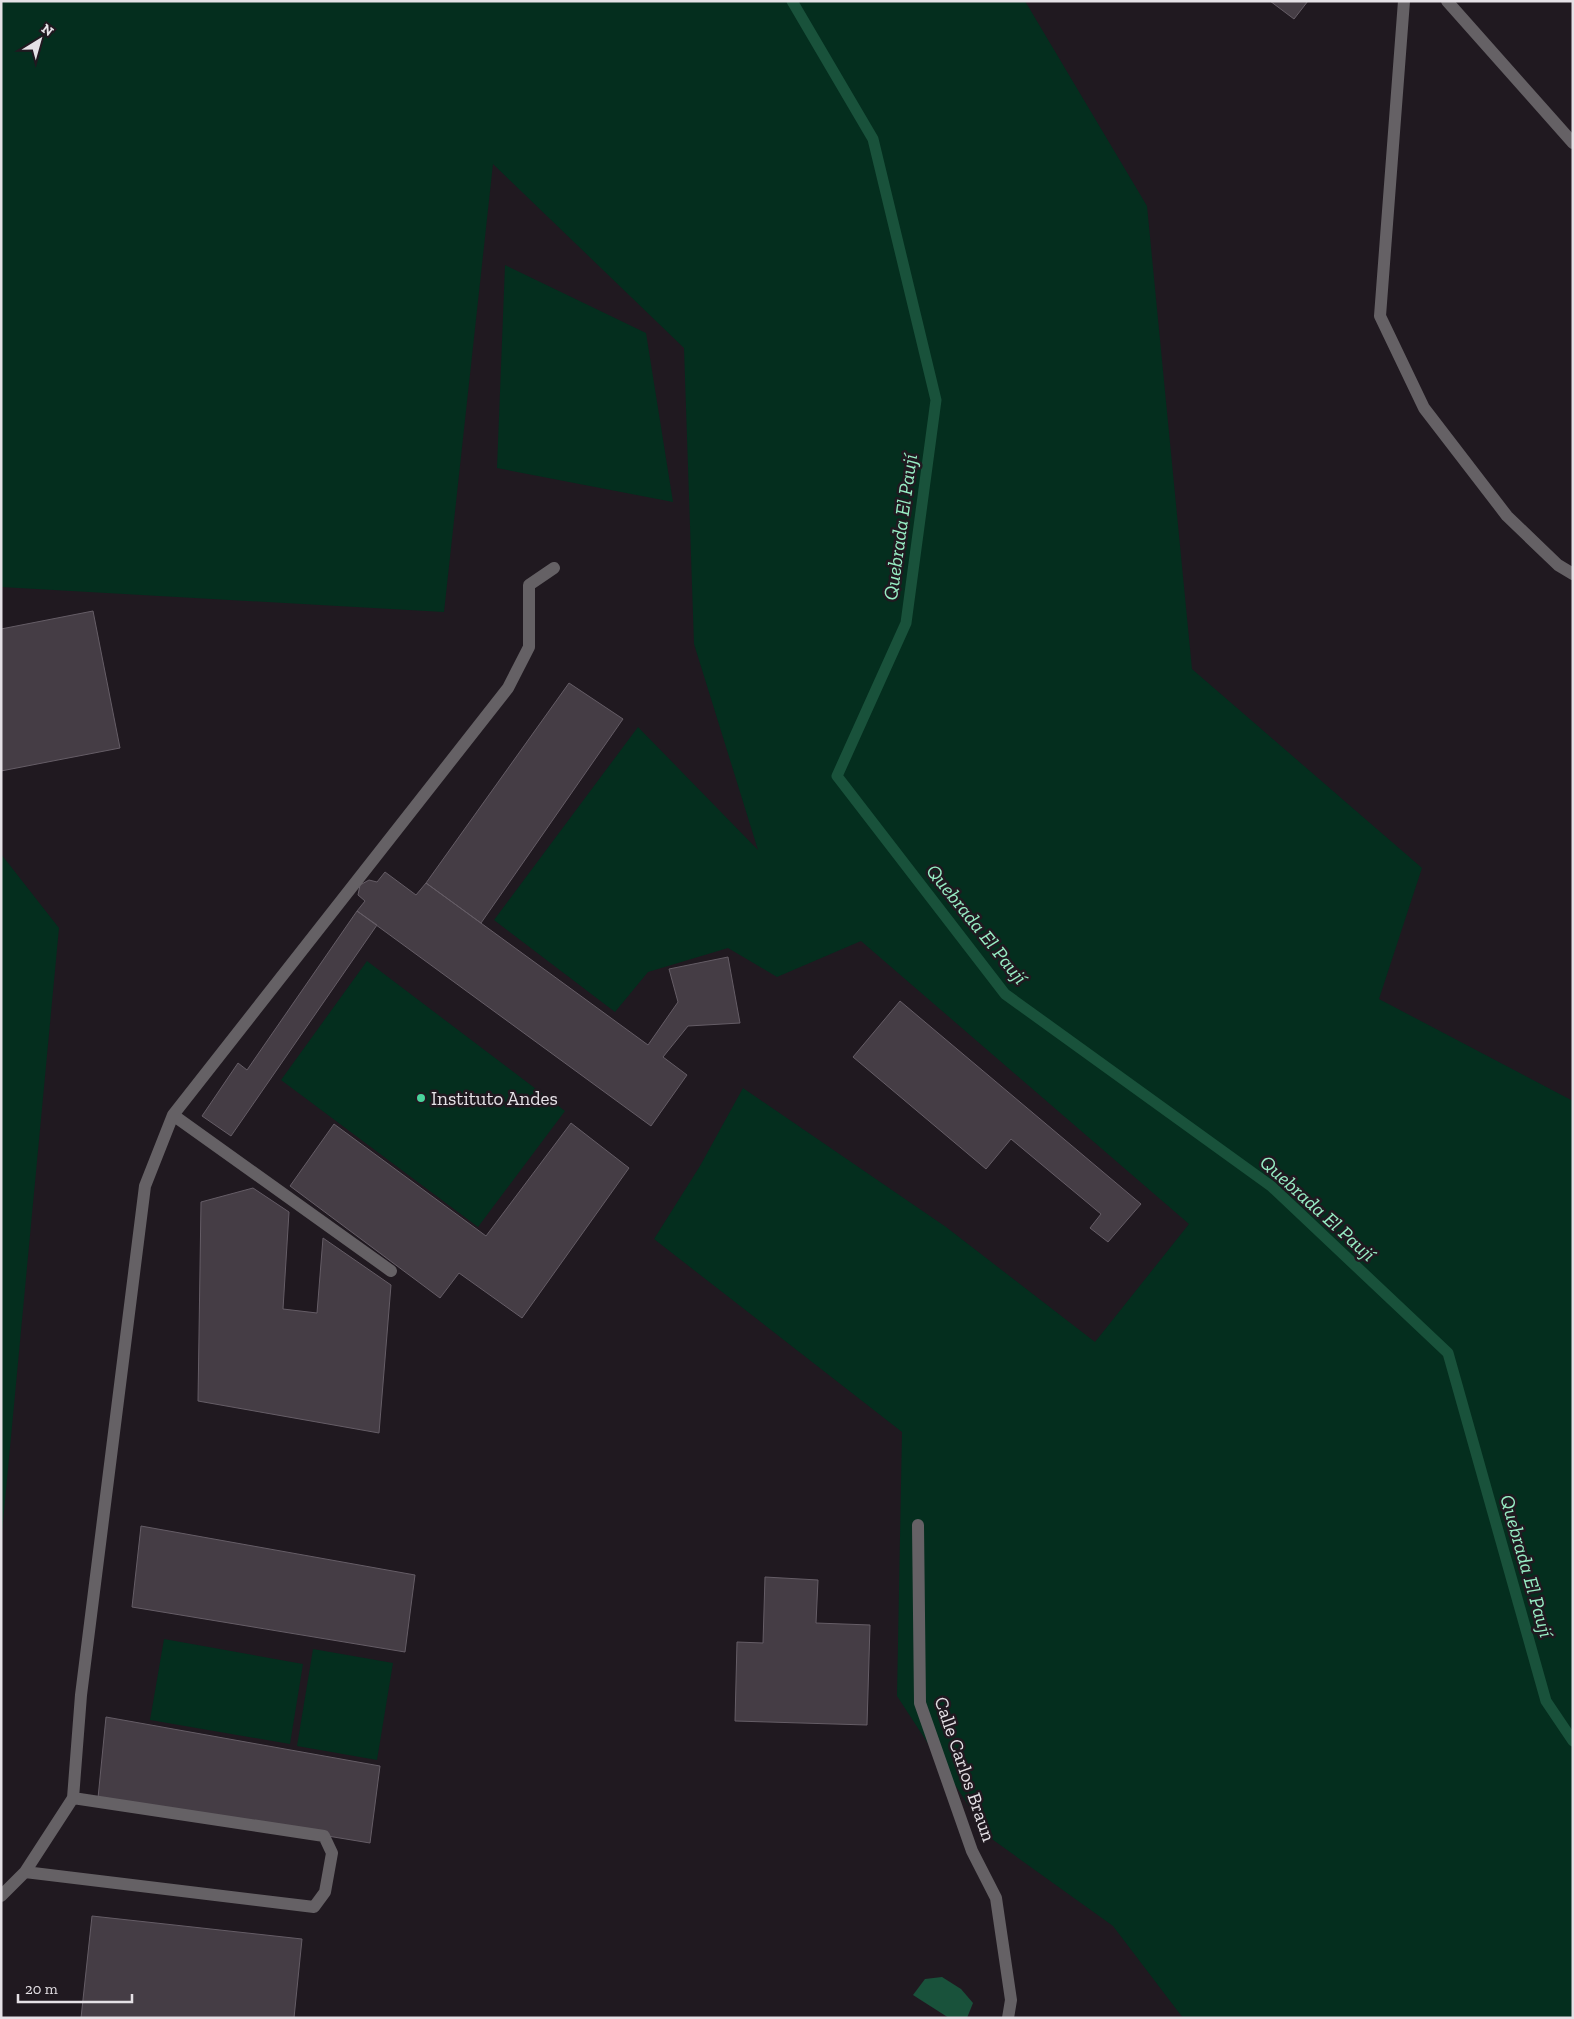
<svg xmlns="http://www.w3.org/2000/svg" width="1574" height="2019" font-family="'Zilla Slab',serif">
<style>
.green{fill:#042e1e}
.water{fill:#19523b}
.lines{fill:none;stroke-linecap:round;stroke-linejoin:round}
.stream{stroke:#19523b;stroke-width:11}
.building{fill:#453d45;stroke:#655d66}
.service{stroke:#656165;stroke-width:12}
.minor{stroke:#656165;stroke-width:12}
.poi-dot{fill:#4ad49c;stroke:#201920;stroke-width:2}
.labels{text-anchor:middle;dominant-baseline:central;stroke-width:5;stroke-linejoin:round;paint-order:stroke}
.poi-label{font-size:19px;fill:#e5e1e6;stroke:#201920;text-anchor:start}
.street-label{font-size:19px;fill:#e5e1e6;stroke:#201920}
.water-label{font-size:20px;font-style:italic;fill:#98eec5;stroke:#201920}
</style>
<rect width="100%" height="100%" fill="#201920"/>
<path class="green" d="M1,1H1025L1147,206L1192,669L1422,868L1379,999L1573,1101V2018H1183L1113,1926L989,1837L897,1696L902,1432L654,1239L700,1166L743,1088L946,1227L1095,1342L1189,1224L861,941L777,977L728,948L648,972L615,1012L494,920L638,727L758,850L694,644L684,348L493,164L444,612L1,587Z
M505,265L646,333L673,502L497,468Z
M1,854L59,928L1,1543Z
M367,961L565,1111L478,1227L281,1080Z
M164,1639L303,1664L290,1744L150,1720Z
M313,1649L393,1663L377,1760L297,1746Z"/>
<path class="water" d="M942,1977L961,1989L973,2003L967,2018H949L913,1995L925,1979Z"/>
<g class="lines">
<path class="stream" d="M792,1L873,139L936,400L906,623L837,776L1005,994L1271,1186L1448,1353L1546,1701L1573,1741"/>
</g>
<path class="building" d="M1270,1H1308L1294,19Z
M93,611L120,748L1,771V629Z
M569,683L623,719L481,923L426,883Z
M385,872L416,895L426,883L648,1045L678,1002L669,969L728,957L740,1023L688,1026L663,1057L687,1075L651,1126L357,911L365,901L358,895L360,885L369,880L377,882Z
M357,911L377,925L231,1136L202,1116L238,1063L247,1070Z
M900,1001L1141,1204L1108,1242L1090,1228L1101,1214L1011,1139L986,1169L853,1057Z
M571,1123L629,1168L522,1318L459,1273L440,1298L290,1186L334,1124L486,1236Z
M253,1188L289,1212L283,1309L317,1313L323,1238L391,1285L379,1433L198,1401L201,1202Z
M141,1526L415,1575L405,1652L132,1607Z
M765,1577L818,1580L816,1623L870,1625L867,1725L735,1721L737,1642L763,1643Z
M106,1717L380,1766L370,1843L98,1798Z
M92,1916L302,1939L294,2018H81Z"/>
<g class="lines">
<path class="service" d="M173,1115L391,1271
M25,1872L314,1907L325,1892L332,1853L324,1836L73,1798
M1,1896L25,1872L73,1798L81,1695L145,1186L173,1115L508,688L529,647V585L554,568"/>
<path class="minor" d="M1404,1L1380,316L1424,408L1507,516L1558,565L1573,574
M1447,1L1573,143
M918,1525L920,1703L972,1851L996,1898L1011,2000L1008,2018"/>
</g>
<circle class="poi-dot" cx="421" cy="1098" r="5"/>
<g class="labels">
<g class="poi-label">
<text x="431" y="1098">Instituto Andes</text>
</g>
<g class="street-label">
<text transform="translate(965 1769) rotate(71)">Calle Carlos Braun</text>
</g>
<g class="water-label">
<text transform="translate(900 527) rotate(-82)">Quebrada El Paují</text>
<text transform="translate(977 924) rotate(51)">Quebrada El Paují</text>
<text transform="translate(1318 1208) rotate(42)">Quebrada El Paují</text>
<text transform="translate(1527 1566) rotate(74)">Quebrada El Paují</text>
</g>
</g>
<rect width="1574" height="2019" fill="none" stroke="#e5e1e6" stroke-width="5"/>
<g transform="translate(40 40) rotate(37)" stroke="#201920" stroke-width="4" paint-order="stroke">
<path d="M0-4L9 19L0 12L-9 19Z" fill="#e5e1e6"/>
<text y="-8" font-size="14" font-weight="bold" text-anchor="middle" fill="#e5e1e6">N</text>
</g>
<path d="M18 1994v8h114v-8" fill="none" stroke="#e5e1e6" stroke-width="2.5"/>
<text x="25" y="1994" font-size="15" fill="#e5e1e6" stroke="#201920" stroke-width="4" paint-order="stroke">20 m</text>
</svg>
